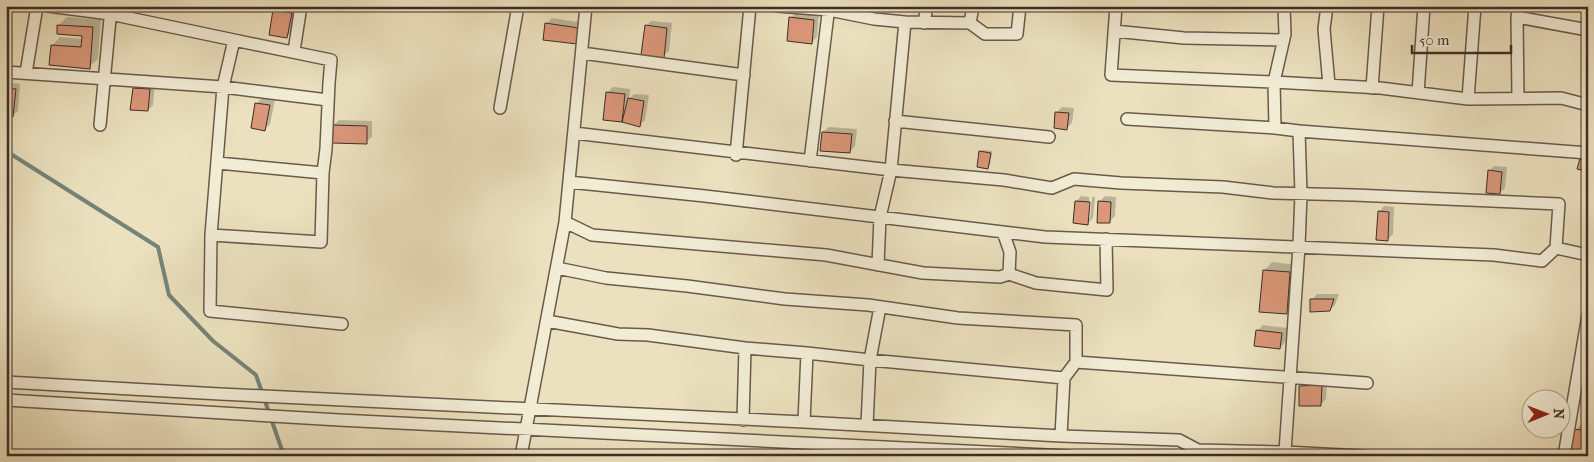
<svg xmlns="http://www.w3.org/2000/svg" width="1594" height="462" font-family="'IM FELL French Canon',serif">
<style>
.shadow{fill:#0003}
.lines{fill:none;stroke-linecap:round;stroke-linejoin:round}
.stream{stroke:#758478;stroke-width:4}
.building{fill:#da9779;stroke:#3f2d26}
.street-casing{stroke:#6a5a4c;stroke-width:14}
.street{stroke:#f2ecd5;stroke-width:11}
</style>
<rect width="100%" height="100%" fill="#ebe1be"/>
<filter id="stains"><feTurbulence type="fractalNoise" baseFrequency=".004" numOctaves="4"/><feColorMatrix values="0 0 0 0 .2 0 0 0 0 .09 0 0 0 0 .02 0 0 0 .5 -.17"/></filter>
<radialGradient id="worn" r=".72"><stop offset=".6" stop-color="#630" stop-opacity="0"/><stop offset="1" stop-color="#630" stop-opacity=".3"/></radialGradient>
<path class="shadow" d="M279,6L296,8L292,31L287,37L274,11Z
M796,13L819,15L817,37L812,42L790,18Z
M67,17L101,20L98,59L89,67L52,46L60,37L83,39V35L59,25Z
M552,18L584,23L582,38L546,24Z
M651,21L672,23L669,51L663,56L646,26Z
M6,82L20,84L18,111L12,116L6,115Z
M139,83L155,84L153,105L148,110L134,88Z
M613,87L630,89L629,99L634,94L649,95L645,120L640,125L604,119L607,93Z
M262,98L275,100L270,124L265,129L252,127L257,103Z
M1062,107L1074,108L1072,123L1067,128L1056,113Z
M339,120L372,121V137L366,142L334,125Z
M829,127L857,129L855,146L850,152L823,132Z
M983,150L992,151L990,165L988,167L980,152Z
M1494,166L1507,167L1505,188L1500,193L1489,171Z
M1081,196L1089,197L1088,219H1090L1092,197H1095L1093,218L1088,223L1076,202Z
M1105,196L1116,197L1115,216L1109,222L1100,201Z
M1384,206L1394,207L1393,234L1387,240L1379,212Z
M1272,262L1297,265L1294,305L1286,313L1264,271Z
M1317,294H1339L1335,305L1329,310L1312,300Z
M1263,325L1287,328L1285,342L1280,348L1257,331Z
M1327,380L1326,399L1320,405L1300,386L1306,381Z
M1581,424L1588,426V456L1576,430Z"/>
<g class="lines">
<path class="stream" d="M6,151L158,247L169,295L213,341L256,375L284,456"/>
</g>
<path class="building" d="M273,10L292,13L287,38L269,35Z
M789,17L814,20L812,44L787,41Z
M545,23L579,28L577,44L543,40Z
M57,25L93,27L90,69L49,65L51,45L81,47L82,36L57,34Z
M645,25L667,28L664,58L641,55Z
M6,88L16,89L13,117H6Z
M133,88L150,89L148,111L130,110Z
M606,92L625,94L622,122L603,120Z
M628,98L644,101L640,127L622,122Z
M255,103L270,105L265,131L251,128Z
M1055,112L1069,113L1067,130L1054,128Z
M333,125L367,126V144L332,143Z
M822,132L852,134L850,153L820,151Z
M979,151L991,153L988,169L977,167Z
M1580,158L1588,160V172L1577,169Z
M1488,170L1502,172L1500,194L1486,193Z
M1075,201L1090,202L1088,225L1073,223Z
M1098,201L1111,202L1110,223H1097Z
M1378,211L1389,212L1388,241L1376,240Z
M1263,270L1290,272L1287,314L1259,312Z
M1310,299H1334L1330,311L1310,312Z
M1256,330L1282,333L1280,349L1254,346Z
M1322,385L1321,406H1299V386Z
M1574,429L1588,431V456H1570Z"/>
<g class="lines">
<defs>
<path id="street" d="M48,6L110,14L234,40L223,87L211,235L210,311L342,324
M777,6L829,10L874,19L905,22L970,23L973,6
M1116,6L1111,75L1274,82L1380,88L1468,99L1561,98L1588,105
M1284,6L1285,34L1274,82L1275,128L1299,131L1301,194L1299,246L1285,452L1362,456
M1327,6L1324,29L1329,85
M1517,17L1588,30
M924,23L927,6
M970,23L985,34H1017L1020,6
M1114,31L1184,38L1283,40
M294,51L301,6
M582,53L744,75
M6,72L223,87L328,100
M26,73L37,6
M1372,88L1378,6
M1418,93L1424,6
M1518,98L1517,17L1519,6
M1468,99L1475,6
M500,108L518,6
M1127,119L1275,128
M895,121L1049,137
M100,125L111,8
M1299,131L1588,153
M574,133L891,170L1004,180L1052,188L1074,179L1121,183L1223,187L1273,193L1354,195L1559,204L1556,248
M736,155L750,6
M810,161L829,6
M218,163L323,173
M569,182L705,196L1045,237L1494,255L1542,261L1556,248L1588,255
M565,222L592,235L826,255L923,273L1000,277L1009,274L1010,252L1003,232
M211,235L321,242L323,173L326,149L329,83L331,60L234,40
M878,265L880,217L891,170L905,22
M557,268L606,278L687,286L785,299L868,305L958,318L1076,325V362L1064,378L1061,436
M1009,274L1036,283L1107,290L1106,239
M547,321L618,334L648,335L745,348L807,353L870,360L1064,378
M1076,362L1367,383
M6,382L220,394L804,422L1061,436L1179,440L1198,450
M6,400L339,420L1068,456
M743,420L745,348
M804,422L807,353
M867,425L870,360L880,307
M521,456L565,222L586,6
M1184,456L1198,450L1285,452L1284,456
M1564,456L1588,315"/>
</defs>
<use href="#street" class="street-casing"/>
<use href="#street" class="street"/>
</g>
<rect width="1594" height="462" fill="none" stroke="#ebe1be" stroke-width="25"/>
<rect x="8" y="8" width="1579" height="447" fill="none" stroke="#3f2d26" stroke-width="2.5"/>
<rect x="12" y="12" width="1569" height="437" fill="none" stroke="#3f2d26"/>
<g transform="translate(1546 414) rotate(89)"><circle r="24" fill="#f2ecd5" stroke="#aaa08f"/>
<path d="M0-4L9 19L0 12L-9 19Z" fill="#8f2418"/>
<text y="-8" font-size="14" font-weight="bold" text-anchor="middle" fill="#3f2d26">N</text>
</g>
<path d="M1412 45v8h99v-8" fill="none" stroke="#3f2d26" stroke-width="2.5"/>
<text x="1419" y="45" font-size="15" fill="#3f2d26" stroke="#f2ecd5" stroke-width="4" paint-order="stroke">50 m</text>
<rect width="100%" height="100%" filter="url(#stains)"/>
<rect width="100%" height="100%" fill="url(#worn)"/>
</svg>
